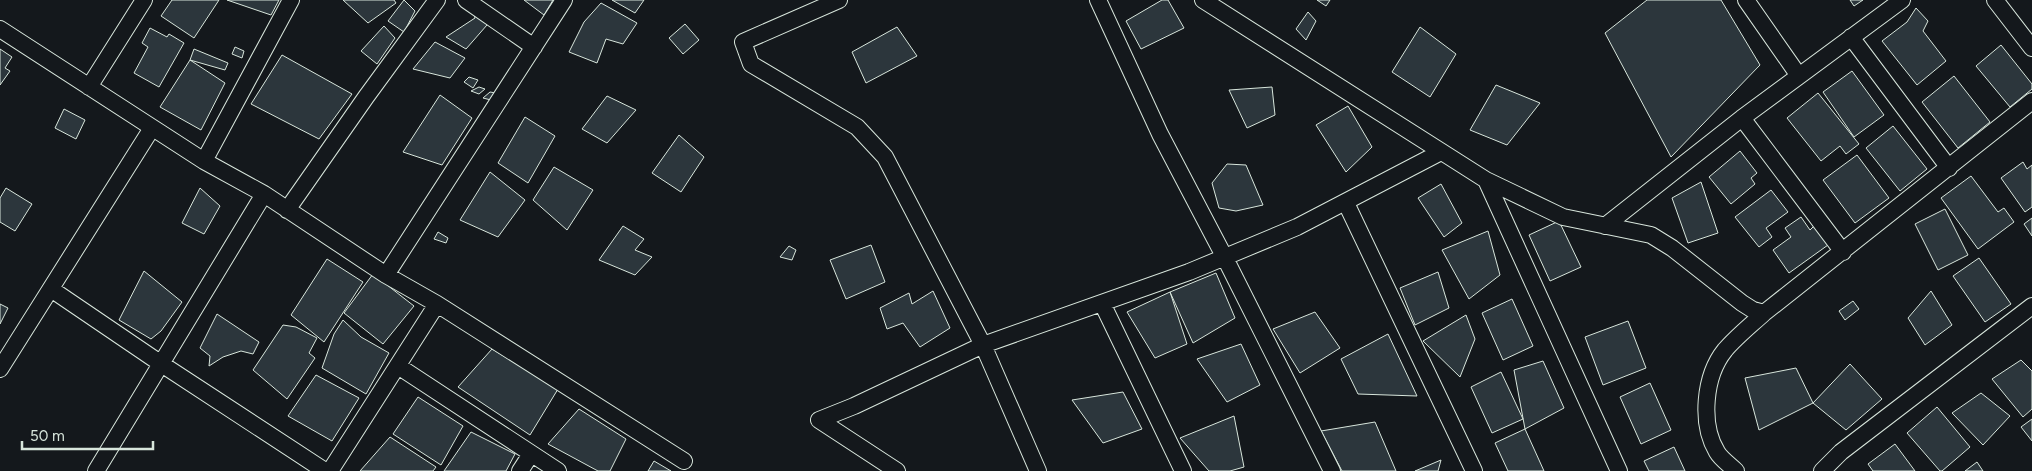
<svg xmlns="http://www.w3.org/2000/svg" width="2032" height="471" font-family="Figtree,sans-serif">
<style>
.building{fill:#2c363c;stroke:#d8e6dc}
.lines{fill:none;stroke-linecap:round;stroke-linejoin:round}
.street-casing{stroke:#d8e6dc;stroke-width:18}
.street{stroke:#14181c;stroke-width:16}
</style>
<rect width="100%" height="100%" fill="#14181c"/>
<path class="building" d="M172,0H219L194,38L161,16Z
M227,0H279L271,15Z
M343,0H394L396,3L368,23Z
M404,0L415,11L404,32L388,21Z
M524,0H553L544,15Z
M612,0H644L635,13Z
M1162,0H1168L1184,28L1141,49L1126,21Z
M1317,0H1330L1326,6Z
M1647,0H1721L1760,65L1671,157L1605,33Z
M1850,0H1863L1854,6Z
M601,3L637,23L623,44L606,39L597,63L569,52L584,22Z
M471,4L487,25L466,49L446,37L475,18Z
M1916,8L1928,21L1923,31L1946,61L1917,85L1882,41L1907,22Z
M1308,12L1316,21L1306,40L1296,29Z
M685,24L699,40L683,54L669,38Z
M384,26L395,38L377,64L361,51Z
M897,27L917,56L866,83L852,52Z
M1420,27L1456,54L1430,97L1392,72Z
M150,28L167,37L169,34L184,43L159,87L134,73L148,47L142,43Z
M435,42L465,58L450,78L413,69Z
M2001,45L2032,84V89L2010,107L1976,66Z
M235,47L244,51L242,58L232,54Z
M0,49L12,57L5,68L10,71L0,85Z
M194,49L228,63L225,70L190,60Z
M282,55L352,94L319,139L251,104Z
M190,60L225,83L201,130L160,107Z
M1852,71L1884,115L1854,137L1823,92Z
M1954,76L1990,122L1958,148L1922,102Z
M469,77L478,80L473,88L464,82Z
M1496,85L1540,103L1507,145L1470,130Z
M479,87L485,89L479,94L471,91Z
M1272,87L1275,115L1247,128L1229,90Z
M490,92L496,93L491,100L483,98Z
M1818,93L1859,144L1846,154L1840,146L1821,161L1787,118Z
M440,95L472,118L442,165L403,152Z
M607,96L636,110L607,143L582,129Z
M1348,106L1372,147L1346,172L1316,125Z
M64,109L85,120L76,139L55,128Z
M525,117L555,136L528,183L498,163Z
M1893,126L1927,169L1900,191L1866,148Z
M679,135L704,157L681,192L652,173Z
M1740,151L1757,173L1751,178L1755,184L1731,204L1709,177Z
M1857,155L1889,198L1855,223L1823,180Z
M2023,162L2027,169L2032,165V207L2025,212L2001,178Z
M1227,164L1246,165L1263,205L1236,211L1219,208L1212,183Z
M554,167L593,190L567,230L533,200Z
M490,172L525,200L498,237L460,220Z
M1971,176L1998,212L2004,208L2014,222L1978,249L1941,198Z
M1701,182L1718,233L1688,243L1672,198Z
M1441,184L1462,223L1444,237L1418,198Z
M6,188L32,204L15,231L0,222V198Z
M200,188L220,206L204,234L182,223Z
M1771,190L1788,212L1766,228L1772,237L1759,247L1735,217Z
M1945,209L1968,255L1938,270L1915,224Z
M1801,217L1810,230L1814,226L1828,245L1789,273L1773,250L1791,237L1785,228Z
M2032,218V236L2024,224Z
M1559,221L1581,267L1550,281L1529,235Z
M623,226L644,239L635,250L652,257L635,275L599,260Z
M1488,231L1500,275L1469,299L1442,250Z
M438,232L448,238L446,243L434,239Z
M871,245L885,282L846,299L830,260Z
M789,246L796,250L792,260L780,257Z
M1979,258L2011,304L1985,322L1953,276Z
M327,259L363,282L324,342L291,315Z
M144,271L182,302L161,331L151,339L119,320Z
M1438,272L1449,308L1415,325L1400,288Z
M1216,273L1235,318L1193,343L1170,292Z
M373,274L414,306L383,344L344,313Z
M933,291L950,328L920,347L903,323L887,329L880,308L909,293L912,304Z
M1931,291L1952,325L1925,345L1908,318Z
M1170,292L1187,344L1155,358L1127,312Z
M1512,299L1533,346L1503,360L1482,313Z
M1853,301L1859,309L1845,320L1839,311Z
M0,304L8,308L0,324Z
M1315,312L1340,348L1300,373L1273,329Z
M217,314L259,342L253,354L241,351L223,357L209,366L210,356L200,348Z
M1466,315L1475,339L1460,377L1423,341Z
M343,320L361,337L389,353L366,394L322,368L334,334Z
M1628,321L1646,368L1603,385L1585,337Z
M283,325L296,327L317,338L309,353L315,358L287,399L253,370Z
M1388,334L1417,396L1358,394L1341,359Z
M1241,344L1260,385L1227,402L1197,359Z
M492,349L558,389L530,435L458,387Z
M2021,360L2032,371V409L2023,417L1992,379Z
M1543,361L1564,408L1525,429L1514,370Z
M1850,364L1882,399L1846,430L1813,403Z
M1796,368L1813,403L1759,430L1745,378Z
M1501,372L1523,419L1492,433L1471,387Z
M316,375L359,398L332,441L288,416Z
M1650,383L1671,430L1641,444L1620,397Z
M1123,392L1142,429L1103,443L1072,400Z
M1981,393L2010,416L1983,445L1952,413Z
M418,397L463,426L441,465L393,434Z
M1937,407L1970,447L1942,471H1940L1907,433Z
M579,409L626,439L610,471H598L548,444Z
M1234,416L1244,467L1230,471H1209L1180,438Z
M2032,419V441L2021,427Z
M1375,422L1396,471H1342L1321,431Z
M1525,429L1544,471H1508L1495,443Z
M471,432L515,454L506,471H444Z
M390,437L436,467L433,471H360Z
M1895,444L1915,471H1873L1868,464Z
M1674,447L1685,471H1649L1644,461Z
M1441,460L1438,471H1415Z
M654,461L671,471H648Z
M1977,462L1983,471H1965Z"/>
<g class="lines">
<defs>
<path id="street" d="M466,0L534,47
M839,0L743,42L751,64L857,127L885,157L983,345L1038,471
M1098,0L1160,134L1225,258L1332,471
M1203,0L1486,180L1563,217L1651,235L1672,248L1742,303L1753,310L1764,313
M1746,0L1799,76
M1995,0L2032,48
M0,29L204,161L264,194L386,275L437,304L684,461
M1851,37L1949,168
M89,87L144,0
M1742,118L1843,252
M204,161L291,0
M1486,180L1619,471
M1346,203L1474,471
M287,210L366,97L437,0
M1605,226L1742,118L1902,0
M386,275L564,0
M51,289L160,363L325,471
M1102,303L1183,471
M398,366L558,471
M0,369L152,128
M819,420L854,406L983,345L1189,272L1297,227L1441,152
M819,420L897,471
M96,471L264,194
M330,471L437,304
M520,471L531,454
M1736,471C1730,465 1721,459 1717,452C1700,424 1704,376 1725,350C1736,337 1751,325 1764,313L2032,101
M1822,471L1841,452L2032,306"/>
</defs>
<use href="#street" class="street-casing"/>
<use href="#street" class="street"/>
</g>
<path d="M22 441v8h131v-8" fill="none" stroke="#d8e6dc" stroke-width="2.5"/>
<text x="30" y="441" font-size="15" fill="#d8e6dc" stroke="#14181c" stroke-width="4" paint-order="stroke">50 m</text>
</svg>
